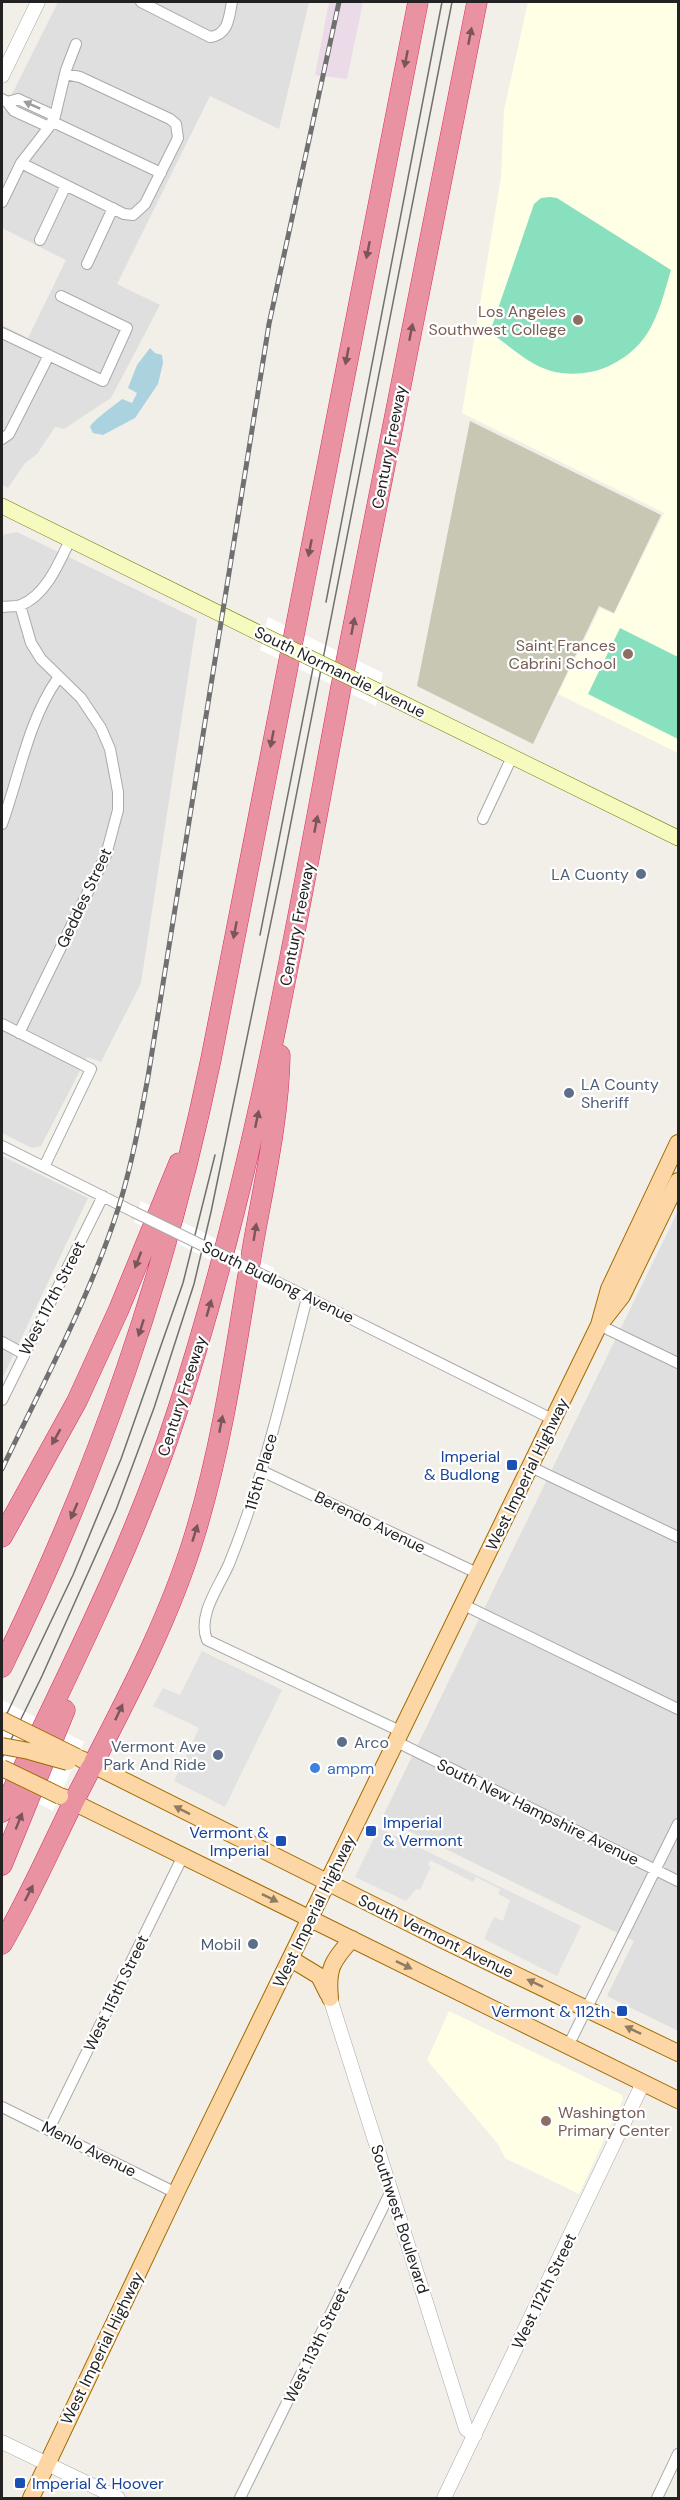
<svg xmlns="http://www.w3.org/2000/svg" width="680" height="2500" font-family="'DM Sans',sans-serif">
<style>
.residential{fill:#e0dfdf}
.industrial{fill:#ebdbe8}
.education{fill:#ffffe5}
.construction{fill:#c7c7b4}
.pitch{fill:#88e0be}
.parking{fill:#e2e2e2}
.water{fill:#aad3df}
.pier{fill:#fff}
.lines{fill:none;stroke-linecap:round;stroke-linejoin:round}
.minor-casing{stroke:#a9a9a9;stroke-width:12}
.tertiary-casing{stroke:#a9a9a9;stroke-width:15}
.secondary-casing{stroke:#707d05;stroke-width:16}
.primary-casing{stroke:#a06b00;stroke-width:18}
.motorway-casing{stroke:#dc2a67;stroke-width:21}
.minor{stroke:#fff;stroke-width:10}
.tertiary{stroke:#fff;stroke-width:14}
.secondary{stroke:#f7fabf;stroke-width:15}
.primary{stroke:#fcd6a4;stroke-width:16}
.motorway{stroke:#e892a2;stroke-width:20}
.tram{stroke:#707070;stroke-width:1.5}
.rail-casing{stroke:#707070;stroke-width:5}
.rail{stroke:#fff;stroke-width:3;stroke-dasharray:9;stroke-linecap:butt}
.minor-bridge-casing{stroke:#a9a9a9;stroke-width:12;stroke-linecap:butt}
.secondary-bridge-casing{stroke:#707d05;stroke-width:16;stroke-linecap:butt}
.primary-bridge-casing{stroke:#a06b00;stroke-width:18;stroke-linecap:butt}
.minor-bridge{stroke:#fff;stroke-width:10}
.secondary-bridge{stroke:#f7fabf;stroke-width:15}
.primary-bridge{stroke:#fcd6a4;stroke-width:16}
.oneway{fill:#7b545c}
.oneway2{fill:#9c9c9c}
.oneway3{fill:#8f7c63}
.education-dot{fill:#8d6e63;stroke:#fff;stroke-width:2}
.service-dot{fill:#5c6f8a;stroke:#fff;stroke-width:2}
.transit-dot{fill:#1a4fb4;stroke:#fff;stroke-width:2}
.shop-dot{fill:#3f7fe0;stroke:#fff;stroke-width:2}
.labels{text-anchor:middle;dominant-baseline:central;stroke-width:4.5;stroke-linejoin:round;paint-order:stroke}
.education-label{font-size:16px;fill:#785e54;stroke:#fff;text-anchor:end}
.street-label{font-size:16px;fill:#222;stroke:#fff}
.service-label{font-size:16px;fill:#4e5e75;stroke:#fff;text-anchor:end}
.transit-label{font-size:16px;fill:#164399;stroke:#fff;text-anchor:end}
.shop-label{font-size:16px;fill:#366cbe;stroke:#fff;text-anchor:start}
</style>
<rect width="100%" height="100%" fill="#f2efe9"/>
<path class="residential" d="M58,2H309L279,129L210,96L117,284L160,305L111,398L64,429L55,427L37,454L25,463L8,488L2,485V325L28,338L66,260L2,228V114Z
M17,532L197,619L141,983L101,1062L87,1057L41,1146L32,1148L2,1133V535Z
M2,1156L88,1198L2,1379Z
M678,1211V2031L607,1996L634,1941L382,1818Z"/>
<path class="industrial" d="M329,2H363L347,79L315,75Z"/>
<path class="education" d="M528,2H678V753L558,694L600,608L614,614L664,513L462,413L501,177L504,110Z
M449,2011L622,2095L623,2099L579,2194L505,2158L498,2144L427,2060Z"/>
<path class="construction" d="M470,421L661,515L614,613L599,606L533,744L417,686Z"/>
<path class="pitch" d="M550,197L557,198L671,270C659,311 652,346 609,366C592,374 570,376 551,371C529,365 508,345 490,332L534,204L541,198Z
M620,628L678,657V739L588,694Z"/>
<path class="parking" d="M202,1651L282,1690L225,1807L174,1781L199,1728L153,1706L163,1688L180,1695Z
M379,1828L581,1926L557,1976L484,1939L494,1917L503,1921L510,1900L498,1894L500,1889L476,1877L473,1882L430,1860L428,1865L431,1867L420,1890L416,1889L406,1901L355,1877Z"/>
<path class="water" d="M150,348L155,353L162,355L163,363L158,384L135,418L103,435L93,433L90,427C93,420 114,406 122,399L132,403L137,393L128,388L137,365Z"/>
<path class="pier" d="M268,617L383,673L376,706L260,650Z
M141,1201L274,1268L271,1290L134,1222Z
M2,1700L84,1742L53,1811L2,1785Z"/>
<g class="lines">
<defs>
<path id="minor" d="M141,2L210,37C229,35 229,16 232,2
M2,99L7,102L14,111L49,127
M7,102L18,99L55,116
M53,122L161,173
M21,163L124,214L133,215L145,204L178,138L176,124L170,119L80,77L65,74
M2,202L21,163L49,127L55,116L66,70L76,44
M40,240L66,185
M87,264L113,208
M2,333L103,381L127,328L61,296
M2,439L9,434L49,355
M2,607C7,606 16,607 21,605C46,595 59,563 70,540
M483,819L512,757
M2,824C20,774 28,721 58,678
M2,1024L91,1069L44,1167
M19,1033L106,855L118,810V792L110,749L101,728L81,698L41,659L31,643L20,605
M2,1146L134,1212
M273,1280L554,1420
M307,1298C284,1387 264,1478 229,1564C219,1587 197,1615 207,1640L402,1732
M599,1325L678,1363
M2,1342L24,1354
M2,1400L103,1196
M531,1467L678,1537
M262,1471L479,1574
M464,1605L678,1709
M397,1742L678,1881
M568,2046L678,1824
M2,2107L176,2193
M49,2129L183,1856
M240,2498L391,2191
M657,2498L678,2454"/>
<path id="tertiary" d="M2,76L38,2
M330,1998L466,2429L475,2435
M2,2442L118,2498
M444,2498L643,2083"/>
<path id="secondary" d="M2,506L261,634
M380,692L678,838"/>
<path id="primary" d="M604,1319L622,1296L678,1181
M81,1759L441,1939L678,2053
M63,1797L678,2100
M291,1959L319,1976L328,1994
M330,1998C327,1969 332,1961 352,1939
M31,2498L176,2193L599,1325L609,1289L678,1143"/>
<path id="motorway" d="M2,1537L77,1401L119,1309L179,1163
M2,1667C99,1469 166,1276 211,1059L418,2
M2,1812C64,1681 131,1553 176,1415C254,1178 295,932 341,687C385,458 431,230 477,2
M2,1865L65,1710
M2,1944C29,1898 50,1849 74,1801C118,1715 167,1627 195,1534C223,1442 236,1346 252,1251C263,1187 279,1120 280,1055"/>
</defs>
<use href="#minor" class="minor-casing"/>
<use href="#tertiary" class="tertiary-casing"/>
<use href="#secondary" class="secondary-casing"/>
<use href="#primary" class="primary-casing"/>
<use href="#motorway" class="motorway-casing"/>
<use href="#minor" class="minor"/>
<use href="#tertiary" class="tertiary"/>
<use href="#secondary" class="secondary"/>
<use href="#primary" class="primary"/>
<use href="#motorway" class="motorway"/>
<path class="tram" d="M326,602L442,2
M260,935L315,658
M2,1724L73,1575L121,1459L183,1283L215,1155
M2,1758L42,1676L116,1510L154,1408L194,1284L211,1212L280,878L452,2"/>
<defs>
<path id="rail" d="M2,1469C43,1383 90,1298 119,1206C132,1164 140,1120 148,1077L269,324L339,2"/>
</defs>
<use href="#rail" class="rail-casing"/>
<use href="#rail" class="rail"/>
<defs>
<path id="minor-bridge" d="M134,1212L273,1280"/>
<path id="secondary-bridge" d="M261,634L380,692"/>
<path id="primary-bridge" d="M2,1720L77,1757
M2,1746L29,1751L68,1762
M2,1768L60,1796"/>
</defs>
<use href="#minor-bridge" class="minor-bridge-casing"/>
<use href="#secondary-bridge" class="secondary-bridge-casing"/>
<use href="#primary-bridge" class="primary-bridge-casing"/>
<use href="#minor-bridge" class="minor-bridge"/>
<use href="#secondary-bridge" class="secondary-bridge"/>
<use href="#primary-bridge" class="primary-bridge"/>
</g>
<defs><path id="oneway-solid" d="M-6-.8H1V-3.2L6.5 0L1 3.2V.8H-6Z" transform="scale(1.5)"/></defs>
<g class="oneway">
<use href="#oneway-solid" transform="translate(470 36) rotate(-79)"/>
<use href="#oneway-solid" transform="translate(406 59) rotate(101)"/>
<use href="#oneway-solid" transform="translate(368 250) rotate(101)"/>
<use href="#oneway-solid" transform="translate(411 332) rotate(-79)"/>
<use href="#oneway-solid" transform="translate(347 356) rotate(101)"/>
<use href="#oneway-solid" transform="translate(310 548) rotate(101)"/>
<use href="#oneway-solid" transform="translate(353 626) rotate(-79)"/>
<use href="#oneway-solid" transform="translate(272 739) rotate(101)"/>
<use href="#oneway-solid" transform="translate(316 824) rotate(-79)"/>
<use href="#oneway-solid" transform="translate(235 930) rotate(101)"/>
<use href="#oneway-solid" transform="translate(257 1119) rotate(-78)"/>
<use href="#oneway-solid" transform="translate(255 1232) rotate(-81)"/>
<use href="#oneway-solid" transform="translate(138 1260) rotate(111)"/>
<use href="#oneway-solid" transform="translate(209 1308) rotate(-74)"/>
<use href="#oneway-solid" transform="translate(141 1328) rotate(108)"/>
<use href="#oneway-solid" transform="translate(221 1424) rotate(-79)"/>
<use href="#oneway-solid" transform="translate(56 1437) rotate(119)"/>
<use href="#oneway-solid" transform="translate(74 1511) rotate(113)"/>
<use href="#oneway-solid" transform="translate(195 1533) rotate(-73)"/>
<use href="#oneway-solid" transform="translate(119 1712) rotate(-65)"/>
<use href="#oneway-solid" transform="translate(19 1821) rotate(-68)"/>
<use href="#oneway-solid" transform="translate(29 1893) rotate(-63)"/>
</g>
<use class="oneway2" href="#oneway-solid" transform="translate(32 105) rotate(-156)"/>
<g class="oneway3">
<use href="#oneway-solid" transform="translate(182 1810) rotate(-153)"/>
<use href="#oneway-solid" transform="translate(270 1898) rotate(26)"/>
<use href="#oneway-solid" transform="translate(404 1965) rotate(26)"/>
<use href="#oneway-solid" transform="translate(535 1983) rotate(-155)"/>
<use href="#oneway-solid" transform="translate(633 2030) rotate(-154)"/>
</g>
<g class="education-dot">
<circle cx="578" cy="320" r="6"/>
<circle cx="628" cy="654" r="6"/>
<circle cx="546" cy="2121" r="6"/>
</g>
<g class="service-dot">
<circle cx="641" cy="874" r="6"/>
<circle cx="569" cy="1093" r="6"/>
<circle cx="342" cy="1742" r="6"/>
<circle cx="218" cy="1755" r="6"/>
<circle cx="253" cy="1944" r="6"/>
</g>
<g class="transit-dot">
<rect x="506" y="1459" width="12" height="12" rx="3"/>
<rect x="365" y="1825" width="12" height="12" rx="3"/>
<rect x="275" y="1835" width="12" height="12" rx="3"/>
<rect x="616" y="2005" width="12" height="12" rx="3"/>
<rect x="14" y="2477" width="12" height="12" rx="3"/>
</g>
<circle class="shop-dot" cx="315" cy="1768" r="6"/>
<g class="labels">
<g class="education-label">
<text x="566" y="311">Los Angeles<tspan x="566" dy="18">Southwest College</tspan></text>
<text x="616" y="645">Saint Frances<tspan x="616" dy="18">Cabrini School</tspan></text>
<text x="558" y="2112" text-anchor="start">Washington<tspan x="558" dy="18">Primary Center</tspan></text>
</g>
<g class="street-label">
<text transform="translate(389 447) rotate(-79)">Century Freeway</text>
<text transform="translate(340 672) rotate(26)">South Normandie Avenue</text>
<text transform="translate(84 898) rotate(-65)">Geddes Street</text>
<text transform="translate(297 924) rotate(-79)">Century Freeway</text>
<text transform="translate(278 1282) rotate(26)">South Budlong Avenue</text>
<text transform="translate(52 1298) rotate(-63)">West 117th Street</text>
<text transform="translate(182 1396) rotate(-72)">Century Freeway</text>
<text transform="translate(261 1472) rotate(-74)">115th Place</text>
<text transform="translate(527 1474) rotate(-64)">West Imperial Highway</text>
<text transform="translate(370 1522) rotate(26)">Berendo Avenue</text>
<text transform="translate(538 1812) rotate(26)">South New Hampshire Avenue</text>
<text transform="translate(314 1911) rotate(-64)">West Imperial Highway</text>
<text transform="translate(436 1936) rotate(26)">South Vermont Avenue</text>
<text transform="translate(116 1993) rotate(-64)">West 115th Street</text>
<text transform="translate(89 2149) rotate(27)">Menlo Avenue</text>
<text transform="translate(400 2219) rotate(72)">Southwest Boulevard</text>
<text transform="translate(544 2291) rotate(-64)">West 112th Street</text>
<text transform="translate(316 2345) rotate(-64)">West 113th Street</text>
<text transform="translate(102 2348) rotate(-64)">West Imperial Highway</text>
</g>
<g class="service-label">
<text x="629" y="874">LA Cuonty</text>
<text x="581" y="1084" text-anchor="start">LA County<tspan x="581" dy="18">Sheriff</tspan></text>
<text x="354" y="1742" text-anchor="start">Arco</text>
<text x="206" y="1746">Vermont Ave<tspan x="206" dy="18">Park And Ride</tspan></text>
<text x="241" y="1944">Mobil</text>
</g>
<g class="transit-label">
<text x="500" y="1456">Imperial<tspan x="500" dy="18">&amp; Budlong</tspan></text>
<text x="383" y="1822" text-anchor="start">Imperial<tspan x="383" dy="18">&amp; Vermont</tspan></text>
<text x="269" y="1832">Vermont &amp;<tspan x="269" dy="18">Imperial</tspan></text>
<text x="610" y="2011">Vermont &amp; 112th</text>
<text x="32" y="2483" text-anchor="start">Imperial &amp; Hoover</text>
</g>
<g class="shop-label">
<text x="327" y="1768">ampm</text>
</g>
</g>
<rect width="680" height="2500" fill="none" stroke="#222222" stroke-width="6"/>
</svg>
